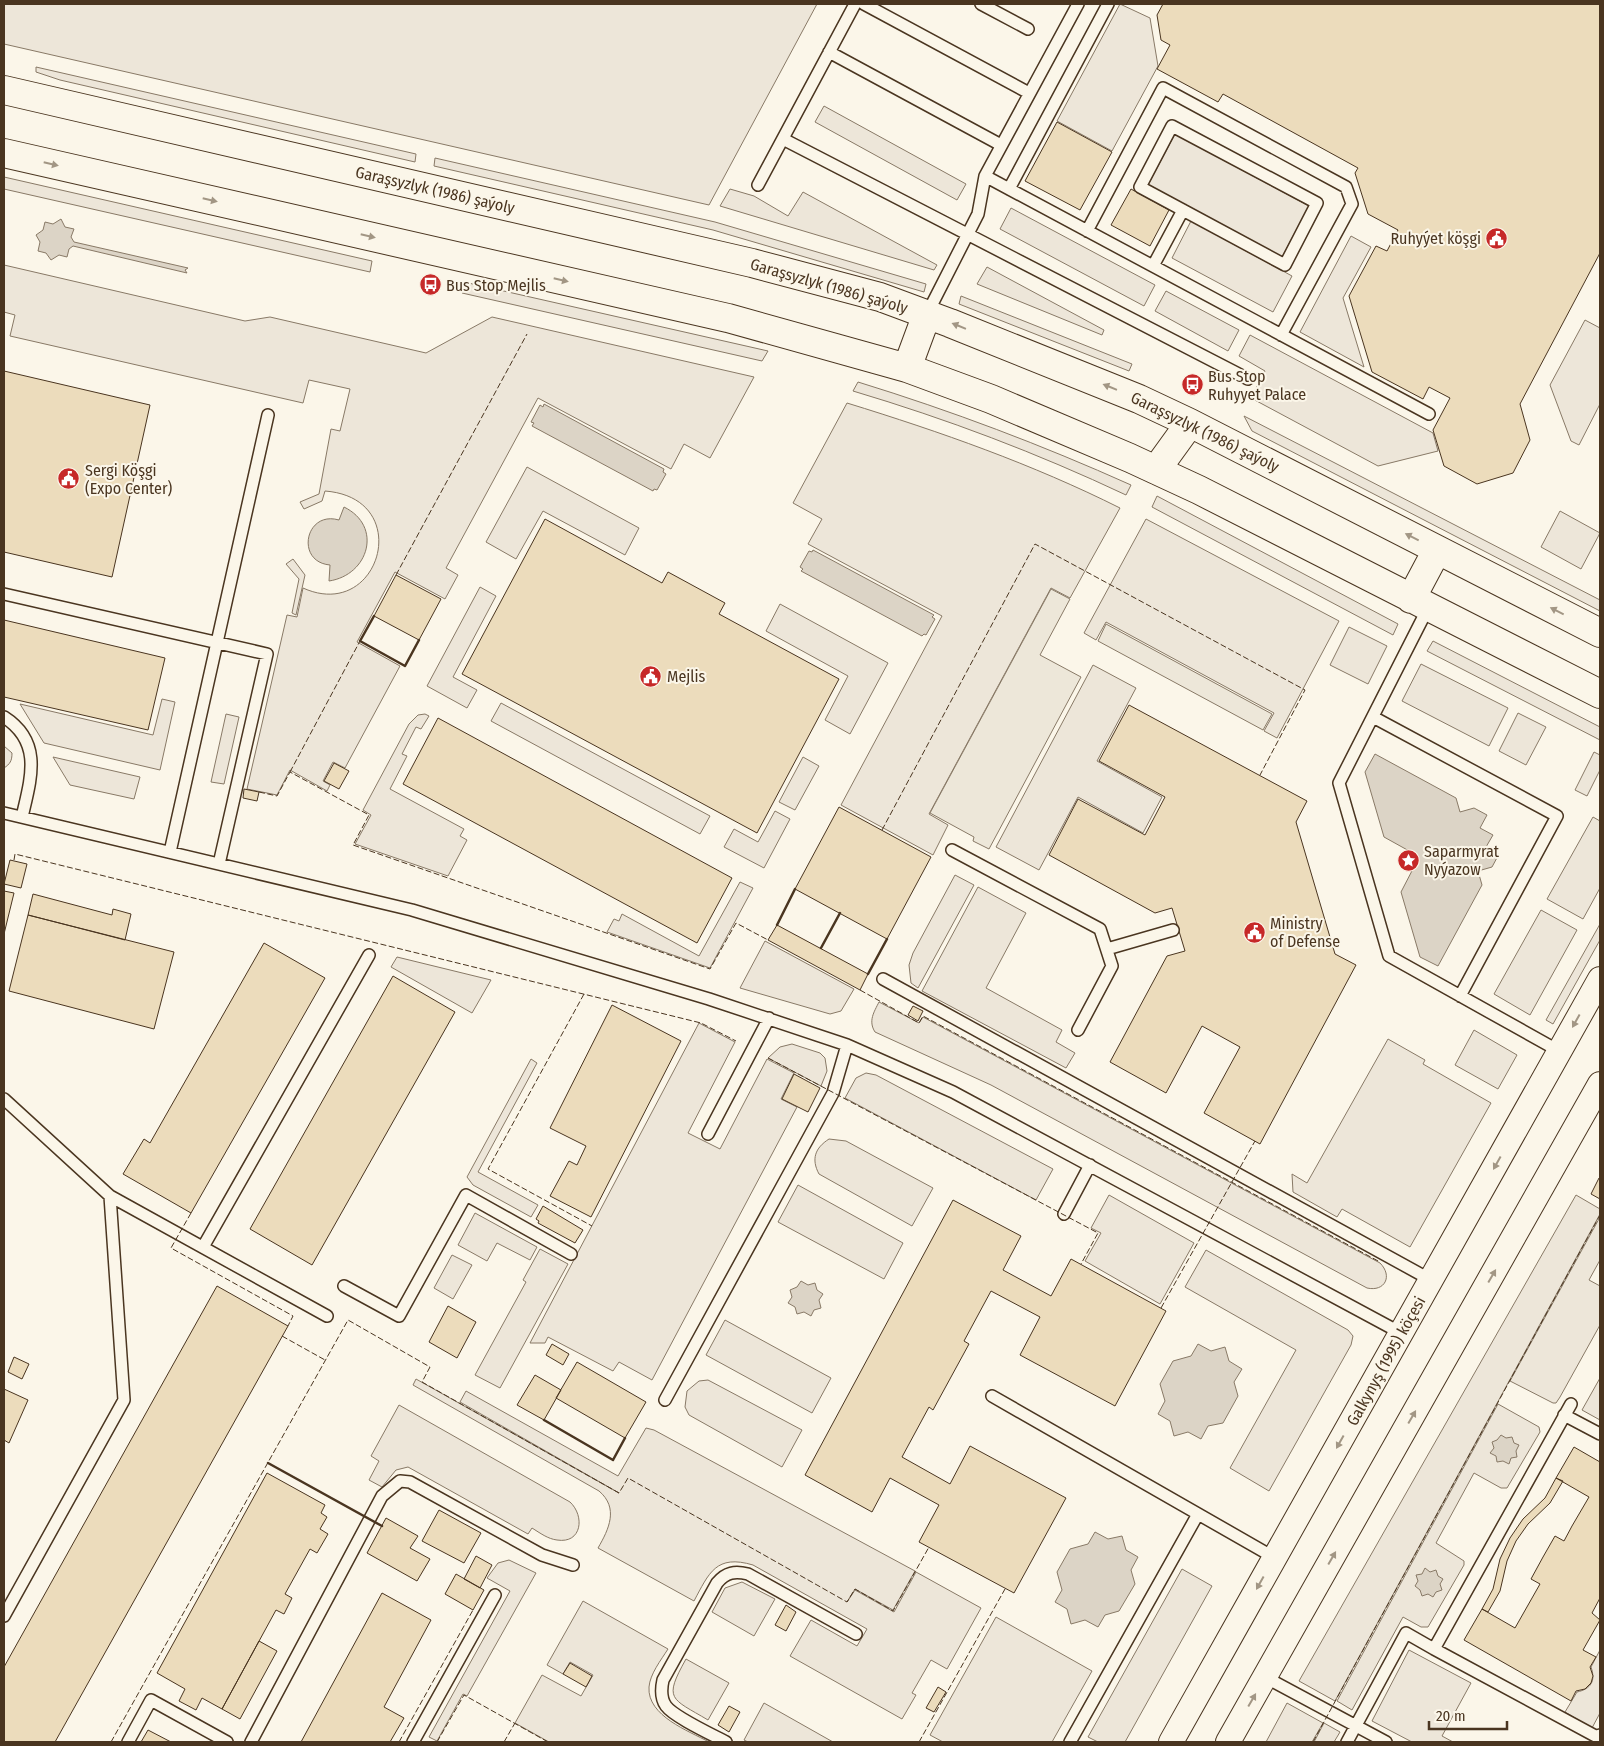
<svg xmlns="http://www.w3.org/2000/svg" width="1604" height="1746" font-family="'Fira Sans Condensed',sans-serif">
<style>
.green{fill:#ede6d9;stroke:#887966}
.parking{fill:#ede7d9;stroke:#887966}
.water{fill:#dcd4c6;stroke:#887966}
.building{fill:#ecdcbc;stroke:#4a3520}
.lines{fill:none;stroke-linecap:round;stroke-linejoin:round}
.service-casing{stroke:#4a3520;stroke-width:14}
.minor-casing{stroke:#4a3520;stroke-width:26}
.secondary-casing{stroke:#4a3520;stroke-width:30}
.service{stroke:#fbf6e9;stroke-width:11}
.minor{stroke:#fbf6e9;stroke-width:24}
.secondary{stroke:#fbf6e9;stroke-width:28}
.fence{stroke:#4a3520;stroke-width:1;stroke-dasharray:6 2.5;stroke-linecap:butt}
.wall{stroke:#4a3520;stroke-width:2.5}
.oneway{fill:#a29684}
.labels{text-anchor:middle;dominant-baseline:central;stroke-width:4;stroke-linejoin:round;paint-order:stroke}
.street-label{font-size:16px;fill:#4a3520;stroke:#fbf6e9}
.poi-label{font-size:16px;fill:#4a3520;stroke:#fbf6e9;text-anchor:start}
</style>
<rect width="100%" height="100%" fill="#fbf6e9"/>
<path class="green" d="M4,4H817L709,205L4,44Z
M1120,4L1150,18L1158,66L1112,151L1057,121Z
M36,67L416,154L415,162L60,80L36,72Z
M824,106L966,184L957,200L815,122Z
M1175,134L1309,206L1282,257L1148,185Z
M435,158L715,222L926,284L924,292L713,230L434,166Z
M4,177L372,261L370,272L4,189Z
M730,189L754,196L788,216L803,192L937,265L934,270L720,206Z
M1011,208L1155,285L1144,306L1000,229Z
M1191,221L1292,276L1273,312L1172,258Z
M1351,236L1371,247L1343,298L1364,367L1300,332Z
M4,265L245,321L270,317L426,353L492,317L754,377L710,458L684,444L671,469L538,398L446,568L458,575L445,599L395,572L357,642L400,666L345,768L333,762L323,781L330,785L327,791L290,770L277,795L247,789L287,615L297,617L303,588C380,623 416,498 325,491L322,501L304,509L300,502L319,494L331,429L340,431L350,389L309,380L303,403L10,336L15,315L4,312Z
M987,267L1104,330L1102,335L977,284Z
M464,282L768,351L762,361L462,293Z
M1166,291L1239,330L1228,351L1155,311Z
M961,296L1132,364L1129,371L959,304Z
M1585,320L1600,328V404L1579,445L1571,441L1550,385Z
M1250,335L1433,433L1438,451L1378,466L1251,398L1265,371L1239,356Z
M858,382C952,411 1042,445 1131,485L1126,495C1037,453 947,419 853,391Z
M847,403C941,432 1032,464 1120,508L1070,598L1051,588L929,814L948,825L933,855L841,805L942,616L808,544L822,519L793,503Z
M1244,416L1600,600V611L1252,431Z
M527,467L639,528L625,555L543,511L516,559L486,542Z
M1157,496L1398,624L1393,635L1152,507Z
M1560,511L1600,533L1581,569L1541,547Z
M1146,519L1339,621L1277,738L1264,731L1274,713L1106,622L1096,640L1084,633Z
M293,559L305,575L296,615L292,613L299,579L286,564Z
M480,587L496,596L453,677L477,690L467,708L427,686Z
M780,604L888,663L850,734L825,720L848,676L766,631Z
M1349,627L1387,646L1368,684L1330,665Z
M1433,641L1600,727V740L1427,651Z
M1421,664L1508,708L1489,746L1402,701Z
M1093,665L1136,688L1097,761L1162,797L1143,833L1078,797L1039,870L996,847Z
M162,699L175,702L160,770L44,743L20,704L153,735Z
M501,703L710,816L700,834L491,721Z
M1518,713L1546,727L1526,765L1499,751Z
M226,714L239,717L224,784L211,782Z
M425,714L429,716L421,729L416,727L402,754L407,756L390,789L464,829L460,836L467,840L448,876L355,844L371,815L363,810L409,724L418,715Z
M4,746L12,753C12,761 10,764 4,768Z
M1594,752L1600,755V770L1587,796L1575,790Z
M53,757L140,777L134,799L70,785Z
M803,757L819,766L795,810L779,802Z
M775,811L790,819L764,868L724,847L734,829L758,842Z
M1593,817L1600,821V888L1583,919L1547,899Z
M955,875L974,885L918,988L911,983L909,965L913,953Z
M740,882L753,888L710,968L607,932L614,919L619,921L622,914L699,956Z
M978,887L1026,913L986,988L1062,1030L1056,1042L1075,1053L1066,1068L922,991Z
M1541,910L1577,930L1530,1015L1494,994Z
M1600,924V940L1553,1024L1546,1020Z
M765,941L854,989L841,1011L830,1014L740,988Z
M397,957L491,980L472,1013L391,967Z
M879,1002L919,1023L923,1017L1380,1263C1393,1276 1385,1292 1367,1288L991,1085L875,1032C868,1021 874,1012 879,1002Z
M699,1023L735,1042L688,1133L720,1149L767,1059L794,1073L781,1099L797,1107L652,1380L619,1362L613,1371L548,1337L545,1343H530Z
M1474,1030L1517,1055L1498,1089L1455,1065Z
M1388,1039L1425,1060L1423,1064L1491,1103L1410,1247L1342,1209L1337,1217L1293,1192L1292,1174L1307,1183Z
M792,1044L820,1053L825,1058L827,1071L821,1086L768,1058L780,1047Z
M531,1059L537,1063L478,1172L538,1205L531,1217L473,1185L467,1177Z
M866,1073L876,1075L1053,1169L1036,1200L845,1098L856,1078Z
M829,1139L846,1141L933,1188L912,1226L819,1174C811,1159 815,1148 829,1139Z
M798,1185L903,1243L884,1279L778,1222Z
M1109,1195L1194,1243L1160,1304L1085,1261L1101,1233L1091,1228Z
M1576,1195L1600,1209V1214L1335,1701L1299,1681Z
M475,1213L537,1247L530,1260L497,1243L487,1261L458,1245Z
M1600,1217V1260L1589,1280L1600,1286V1325L1560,1397L1556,1403H1553L1510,1381Z
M540,1249L568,1264L500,1388L475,1375L526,1282L523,1280Z
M1206,1250L1348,1330L1353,1336L1351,1345L1269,1491L1230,1468L1296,1350L1185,1287Z
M452,1255L472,1265L453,1299L434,1288Z
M725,1320L831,1378L812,1413L706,1355Z
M1600,1378V1420L1582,1410Z
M416,1379L619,1493L460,1402L466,1391L618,1476L646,1428L654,1430L915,1571L893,1610L855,1589L847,1602L855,1590L894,1612L916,1572L981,1608L947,1669L931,1660L912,1693L916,1695L902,1719L790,1656L811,1620L857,1646L867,1629L753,1565C716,1554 709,1573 694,1601L598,1548C609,1529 619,1508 599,1491L413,1385Z
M708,1380L802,1430L782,1467L689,1415L685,1407L687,1391L699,1381Z
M1498,1404L1539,1427L1540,1432L1507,1488H1501L1474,1473L1436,1543L1464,1561V1565L1428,1627H1421L1403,1617L1352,1710L1337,1701Z
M399,1405L570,1502C585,1516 582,1544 557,1540C548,1539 540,1533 532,1528L528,1534L408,1467L396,1470L382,1487L369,1480L379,1461L371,1456Z
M509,1560L536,1573L467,1696L463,1694L437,1741L429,1737L510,1591L487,1578L498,1563Z
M1182,1569L1212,1586L1125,1742H1098L1088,1737Z
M742,1582L775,1599L754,1636L712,1612L725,1588Z
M583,1601L668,1649C661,1660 650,1674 649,1687C647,1716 689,1731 709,1742H549L515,1723L542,1675L581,1696L593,1675L570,1662L563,1674L547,1665Z
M996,1617L1092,1671L1052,1742H943L930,1735Z
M1409,1650L1471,1683L1442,1736L1453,1742H1412L1372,1721Z
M1600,1650V1713L1592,1728L1565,1712L1577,1692C1591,1689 1596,1681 1591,1667Z
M686,1659L729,1683L708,1720C671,1698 663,1700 686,1659Z
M764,1703L833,1742H748L744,1740Z
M1287,1703L1323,1723L1312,1742H1266Z
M1324,1723L1340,1732L1334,1742H1314Z"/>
<path class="parking" d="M1051,589L1070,599L1040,655L1081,677L989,849L973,841L974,837L930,813Z
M1106,624L1272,714L1263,730L1098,641Z"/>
<path class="water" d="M61,219L65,227L74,229L71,237L74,242L188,268L185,270L187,273L73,246L69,249L67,257L59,255L51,260L46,253L38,251L40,242L36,235L43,230L45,222L53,224Z
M544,404L664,469L663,472L666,474L657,490L654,489L653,491L532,426L534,423L531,422L540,405L543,407Z
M344,507C383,526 369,575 329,581L330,565C295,562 305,510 339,520Z
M813,550L934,615L932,617L935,619L926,635L924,634L922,636L801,571L803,569L800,567L809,551L812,552Z
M1375,754L1456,798L1460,812L1474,808L1487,815L1480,828L1493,835L1486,847L1499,854L1492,867L1478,871L1482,885L1438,966L1420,957L1401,892L1415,865L1411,852L1384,837L1365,772Z
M801,1281L808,1285L815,1283L817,1290L823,1294L819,1300L821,1308L814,1310L811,1316L804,1312L797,1314L795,1307L788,1303L792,1297L790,1290L797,1287Z
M1198,1344L1211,1351L1225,1347L1229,1361L1242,1369L1234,1382L1238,1396L1223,1423L1208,1426L1201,1439L1188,1432L1174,1436L1170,1421L1158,1414L1165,1401L1160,1384L1173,1361L1191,1356Z
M1501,1435L1506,1438L1512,1437L1514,1443L1519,1445L1516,1451L1517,1457L1511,1458L1509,1464L1503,1461L1497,1462L1496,1456L1490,1453L1494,1448L1492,1442L1497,1440Z
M1095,1532L1108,1539L1122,1536L1126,1550L1138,1557L1131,1570L1135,1584L1119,1611L1105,1615L1098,1627L1085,1620L1071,1624L1067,1609L1055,1602L1062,1590L1057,1572L1070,1549L1088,1544Z
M1425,1568L1430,1572L1436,1570L1438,1576L1443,1579L1440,1584L1442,1590L1436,1592L1433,1597L1428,1594L1422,1596L1420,1590L1415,1586L1418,1581L1416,1575L1422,1574Z"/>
<path class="building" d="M1163,4H1600V253L1520,404L1530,440L1513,473L1477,484L1444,466L1433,430L1450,398L1429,387L1423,399L1372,372L1349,296L1376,246L1387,251L1398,230L1368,214L1355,173L1358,168L1223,94L1218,102L1157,69L1170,45L1161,40L1157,15Z
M1057,122L1112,152L1080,210L1025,181Z
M1131,189L1169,210L1150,246L1111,225Z
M4,371L150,405L112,577L4,552Z
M545,519L662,583L668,572L725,603L719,614L839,679L757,833L462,674Z
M396,575L441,599L419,640L374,616Z
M4,620L165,658L148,730L4,697Z
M1129,705L1307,801L1296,822L1335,954L1356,965L1260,1144L1204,1113L1240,1047L1202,1026L1166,1093L1110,1062L1167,956L1185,951L1172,908L1155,913L1049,855L1078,799L1145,835L1165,797L1099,761Z
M438,718L732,878L697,943L403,784Z
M334,763L349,771L339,789L324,781Z
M244,789L259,792L257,801L243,798Z
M839,807L931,857L887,939L795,889Z
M10,860L27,864L21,888L4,884Z
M4,891L14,893L4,934Z
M33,894L112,915L113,909L131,914L125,940L28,915Z
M28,915L174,952L154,1029L9,991Z
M777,925L868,974L860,990L768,940Z
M264,943L325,978L191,1213L123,1174L144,1139L150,1143Z
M393,976L455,1012L312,1265L250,1229Z
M612,1005L681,1041L591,1217L550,1196L569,1161L577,1165L586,1146L550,1128Z
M913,1006L923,1011L918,1021L908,1015Z
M794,1074L820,1088L808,1112L782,1099Z
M1599,1178H1600V1199L1591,1194Z
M953,1200L1021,1236L1003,1270L1051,1296L1071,1259L1166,1311L1115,1406L1020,1355L1040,1317L991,1291L964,1341L969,1344L933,1410L929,1407L902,1457L950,1484L970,1446L1066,1498L1014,1593L919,1542L939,1505L890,1478L872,1512L805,1475Z
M543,1206L583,1230L575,1243L538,1223L539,1221L536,1219Z
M217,1286L288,1326L55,1742H4V1667Z
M448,1306L476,1322L457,1358L429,1342Z
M552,1344L569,1354L563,1365L546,1355Z
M14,1357L29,1364L22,1379L8,1372Z
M577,1362L646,1402L625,1438L556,1398Z
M535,1375L561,1390L544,1420L517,1405Z
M4,1389L28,1400L9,1443L4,1440Z
M1574,1447L1600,1462V1598L1592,1613L1600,1620L1583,1650L1596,1657L1590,1667L1593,1676L1591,1683L1585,1689L1576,1691L1571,1701L1464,1640L1482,1609L1515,1628L1540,1584L1531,1579L1543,1557L1555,1536L1564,1541L1572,1526L1589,1497L1556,1478Z
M267,1473L325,1505L321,1513L327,1517L320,1529L328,1534L317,1553L310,1549L285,1594L292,1598L284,1614L276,1610L222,1709L202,1698L196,1710L179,1701L185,1689L157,1673Z
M1556,1478L1563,1481L1550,1503L1528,1524L1516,1541L1507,1561L1500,1591L1488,1612L1482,1609L1493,1589L1500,1559L1510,1538L1523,1519L1545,1498Z
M439,1510L481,1533L464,1563L422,1541Z
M386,1518L418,1536L410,1548L430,1559L417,1581L367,1553Z
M476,1556L492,1565L480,1588L464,1579Z
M456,1574L484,1590L473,1610L445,1594Z
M382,1593L431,1620L384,1707L404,1718L390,1742H301Z
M786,1605L796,1612L786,1631L775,1625Z
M259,1641L277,1651L240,1719L222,1709Z
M570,1663L592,1676L586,1687L563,1674Z
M938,1687L946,1692L934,1712L926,1708Z
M729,1706L740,1712L729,1732L718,1725Z
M148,1730L171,1742H141Z"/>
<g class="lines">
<defs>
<path id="service" d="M864,4L1029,93
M981,4L1028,29
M829,52L1001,145
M1172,126L1317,203L1285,265L1140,187Z
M783,139L1248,379
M985,176L1429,414
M758,185L855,4
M1009,189L1108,4
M1087,231L1163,88L1346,187L1352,204L1281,335
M1153,266L1183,210
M927,314L978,214L985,176L1078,4
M4,594L267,654L219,864
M1428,608L1339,783L1389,956L1559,1051
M4,717C43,742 31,778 22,817
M1373,717L1557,816L1460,996
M4,813L412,910L709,999L847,1045L953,1092L1401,1333
M952,850L1100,929L1112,966L1078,1030
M170,852L268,415
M1107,949L1173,930
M883,979L1431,1280
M4,1099L110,1196L327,1316
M708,1134L769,1018
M1064,1214L1090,1165
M203,1247L369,955
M344,1286L399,1316L466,1195L571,1254
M992,1396L1275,1558
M665,1400L833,1093L847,1045
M1564,1415L1600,1434
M4,1616L124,1400L110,1196
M1434,1649L1599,1738L1600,1735
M1265,1677L1386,1742
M128,1742L151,1700L227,1742
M251,1742L382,1496L400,1481L410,1482L542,1555L573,1565
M413,1742L495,1595
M726,1742C713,1735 674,1717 666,1706C661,1699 661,1689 663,1680L717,1583C726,1572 735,1571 748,1574L856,1634
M1070,1742L1198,1514
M1347,1742L1406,1633L1434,1649L1571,1404"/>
<path id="minor" d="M1171,1742L1600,979
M1228,1742L1600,1084"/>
<path id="secondary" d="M4,90L752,263L880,297L950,323L1139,399L1190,423L1600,633
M4,153L728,318L907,368L991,399L1130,458L1199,490L1600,694
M907,368L927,314
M1156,470L1190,423
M1411,599L1437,550"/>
</defs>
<use href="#service" class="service-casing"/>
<use href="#minor" class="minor-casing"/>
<use href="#secondary" class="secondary-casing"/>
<use href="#service" class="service"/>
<use href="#minor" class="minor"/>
<use href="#secondary" class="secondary"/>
<path class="fence" d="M396,575L527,334
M290,772L360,641
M259,792L277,796L290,772L369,815L353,845L710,969L736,923L768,940
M882,830L1035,544L1305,690L1260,775
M14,860L15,854L701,1023L736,1041
M860,990L919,1023L923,1016L1380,1262
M584,994L488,1169L592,1226
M768,1058L1098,1233L1081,1264
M191,1213L171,1248L293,1316L288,1326
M1161,1308L1255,1141
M282,1336L325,1360
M111,1742L348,1320L430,1367L422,1382L619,1493L628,1478L847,1602L855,1589L893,1611L929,1547
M399,1742L473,1610
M437,1742L464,1695L548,1742
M504,1742L515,1723
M919,1742L1005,1589
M1313,1742L1600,1215"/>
<path class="wall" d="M374,616L360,641L405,666L419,640
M777,925L795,889
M821,948L840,913
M868,974L887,939
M544,1420L613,1460L625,1438
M268,1463L382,1526"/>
</g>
<defs><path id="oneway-solid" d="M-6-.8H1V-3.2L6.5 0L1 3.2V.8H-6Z" transform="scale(1.25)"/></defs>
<g class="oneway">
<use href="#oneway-solid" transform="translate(51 164) rotate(13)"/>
<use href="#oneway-solid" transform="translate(210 200) rotate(13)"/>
<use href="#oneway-solid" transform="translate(368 236) rotate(13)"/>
<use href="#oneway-solid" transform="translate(561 280) rotate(13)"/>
<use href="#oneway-solid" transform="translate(959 326) rotate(-158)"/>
<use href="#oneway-solid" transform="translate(1110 387) rotate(-158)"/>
<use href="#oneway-solid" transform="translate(1412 537) rotate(-153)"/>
<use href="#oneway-solid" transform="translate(1557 611) rotate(-153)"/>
<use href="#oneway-solid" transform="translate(1576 1021) rotate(119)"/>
<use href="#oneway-solid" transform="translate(1497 1163) rotate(119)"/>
<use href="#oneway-solid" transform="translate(1492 1276) rotate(-60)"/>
<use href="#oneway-solid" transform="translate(1412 1417) rotate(-60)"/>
<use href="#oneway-solid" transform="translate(1340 1442) rotate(119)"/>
<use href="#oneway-solid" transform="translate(1332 1558) rotate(-60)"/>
<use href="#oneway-solid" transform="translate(1260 1583) rotate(119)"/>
<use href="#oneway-solid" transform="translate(1252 1700) rotate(-60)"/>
</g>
<defs>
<symbol id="civic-disc" viewBox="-11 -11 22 22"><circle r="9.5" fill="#c62828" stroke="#fbf6e9"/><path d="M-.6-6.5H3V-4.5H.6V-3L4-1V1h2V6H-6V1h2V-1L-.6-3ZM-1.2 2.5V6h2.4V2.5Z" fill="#fff"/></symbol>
<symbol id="bus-disc" viewBox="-11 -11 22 22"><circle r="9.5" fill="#c62828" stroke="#fbf6e9"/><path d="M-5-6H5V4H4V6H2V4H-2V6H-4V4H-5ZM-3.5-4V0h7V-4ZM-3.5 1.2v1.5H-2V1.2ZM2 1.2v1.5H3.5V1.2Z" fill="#fff"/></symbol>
<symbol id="sight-disc" viewBox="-11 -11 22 22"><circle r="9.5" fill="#c62828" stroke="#fbf6e9"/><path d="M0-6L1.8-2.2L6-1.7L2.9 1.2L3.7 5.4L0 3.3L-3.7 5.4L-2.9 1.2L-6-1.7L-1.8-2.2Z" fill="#fff"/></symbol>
</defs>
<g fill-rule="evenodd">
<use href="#civic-disc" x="1484" y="226" width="25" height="25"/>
<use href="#bus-disc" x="418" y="272" width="25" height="25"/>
<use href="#bus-disc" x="1180" y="372" width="25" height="25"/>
<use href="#civic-disc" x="56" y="466" width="25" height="25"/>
<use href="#civic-disc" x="638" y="664" width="25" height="25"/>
<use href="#sight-disc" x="1396" y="848" width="25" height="25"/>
<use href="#civic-disc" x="1242" y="920" width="25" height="25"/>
</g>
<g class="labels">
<g class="street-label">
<text transform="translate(435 190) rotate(13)">Garaşsyzlyk (1986) şaýoly</text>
<text transform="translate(829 286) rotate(16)">Garaşsyzlyk (1986) şaýoly</text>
<text transform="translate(1205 432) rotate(26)">Garaşsyzlyk (1986) şaýoly</text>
<text transform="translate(1386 1361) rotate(-61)">Galkynyş (1995) köçesi</text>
</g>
<g class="poi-label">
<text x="1481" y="238" text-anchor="end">Ruhyýet köşgi</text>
<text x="446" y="285">Bus Stop Mejlis</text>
<text x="1208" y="376">Bus Stop<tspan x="1208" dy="18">Ruhyyet Palace</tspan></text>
<text x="85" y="470">Sergi Köşgi<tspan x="85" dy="18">(Expo Center)</tspan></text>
<text x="667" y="676">Mejlis</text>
<text x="1424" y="851">Saparmyrat<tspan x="1424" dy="18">Nyýazow</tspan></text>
<text x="1270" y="923">Ministry<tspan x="1270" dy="18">of Defense</tspan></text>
</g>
</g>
<rect width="1604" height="1746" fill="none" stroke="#4a3520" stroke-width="10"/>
<path d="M1429 1721v8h78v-8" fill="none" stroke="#4a3520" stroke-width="2.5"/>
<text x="1436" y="1721" font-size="15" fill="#4a3520" stroke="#fbf6e9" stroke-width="4" paint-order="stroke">20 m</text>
</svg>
